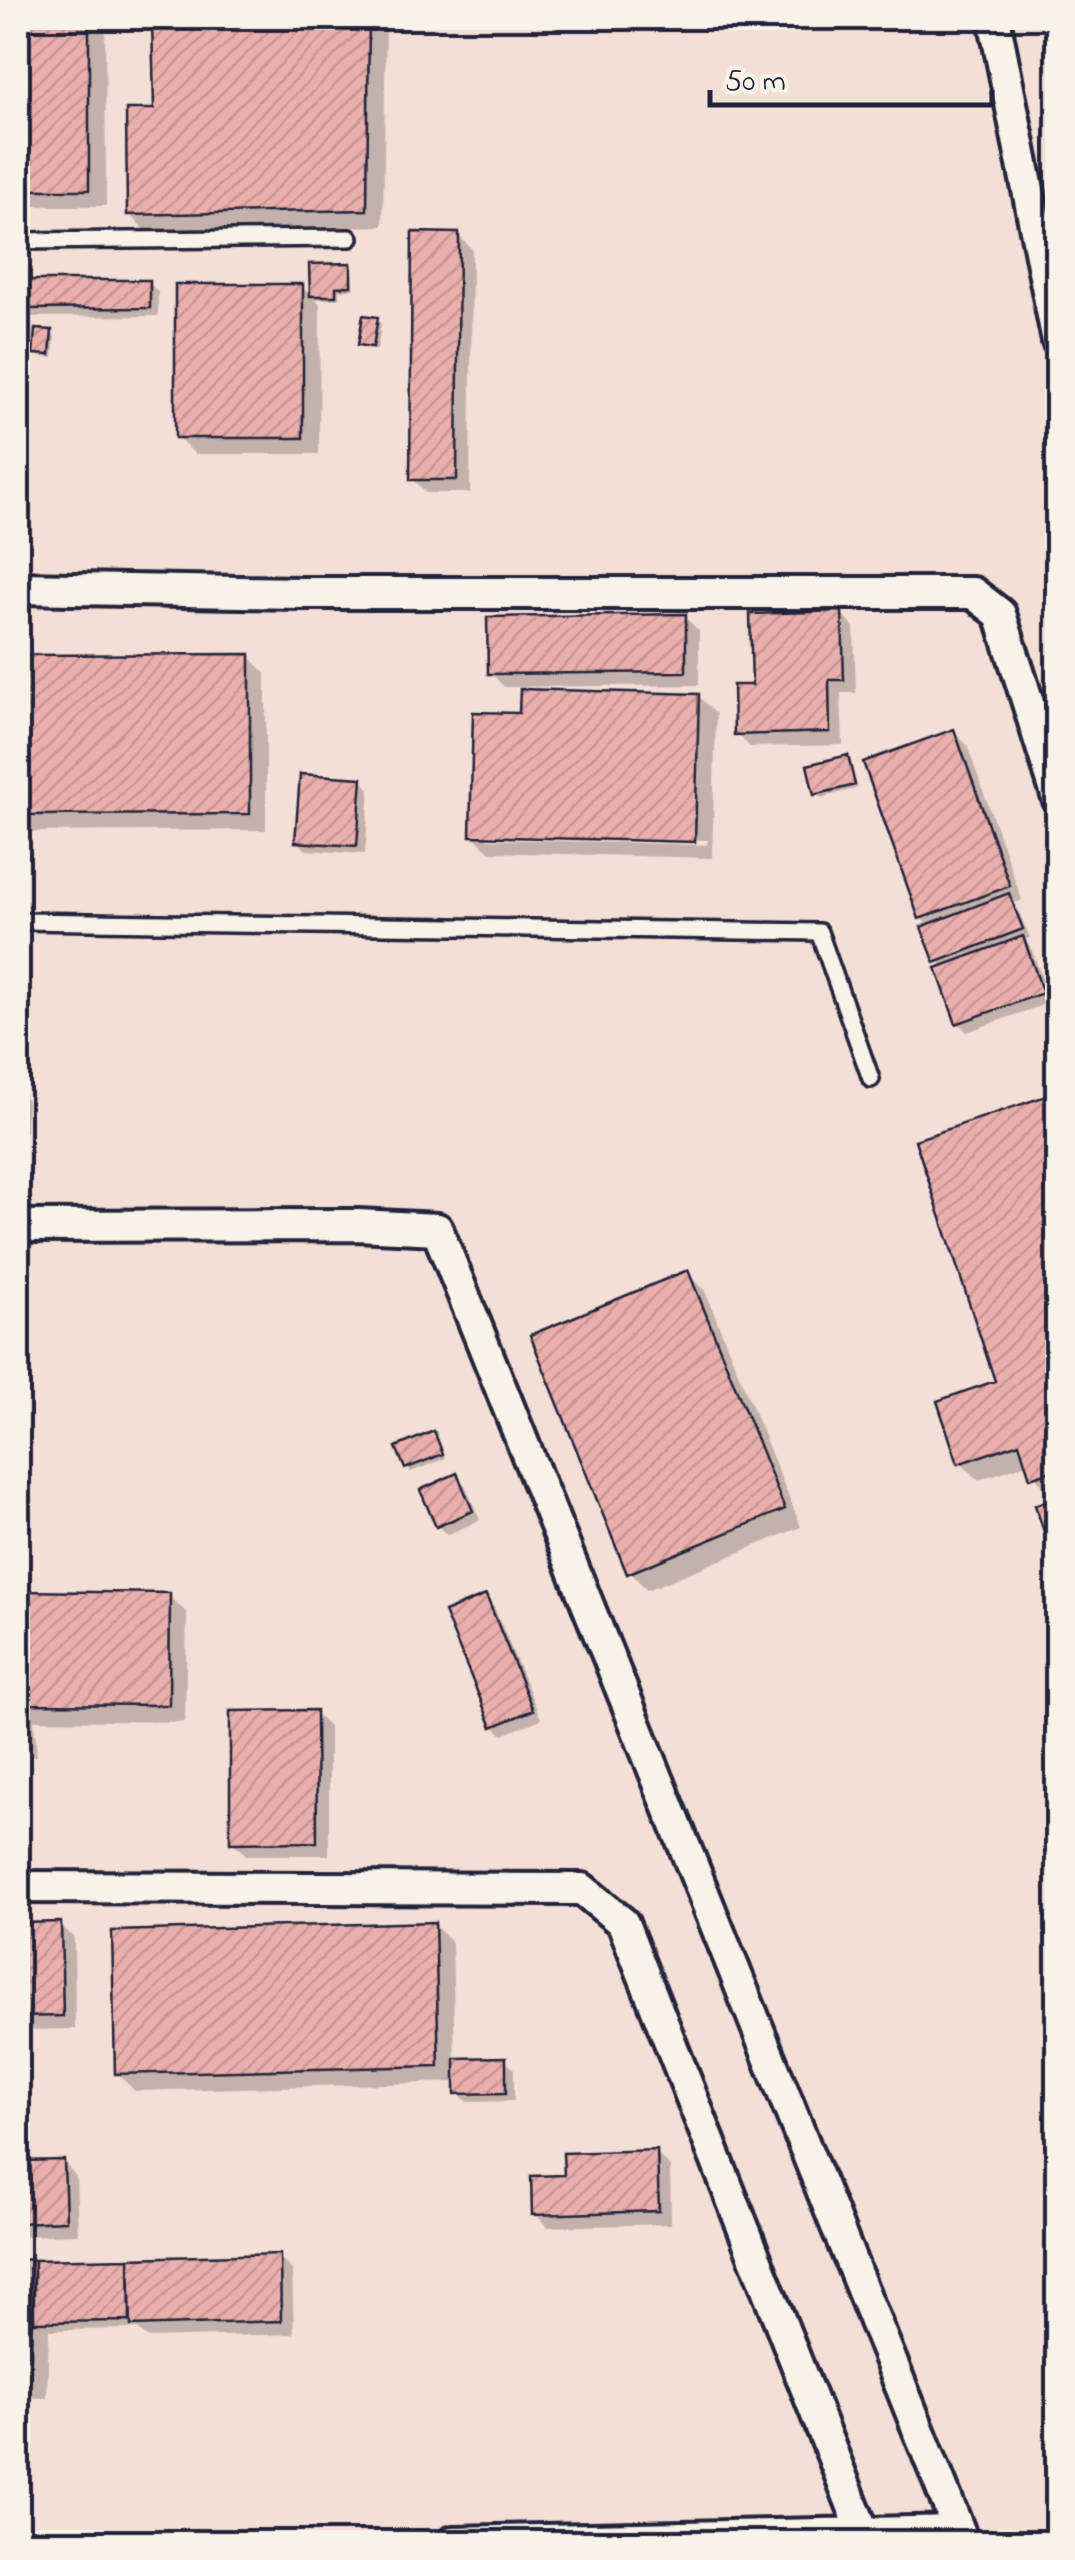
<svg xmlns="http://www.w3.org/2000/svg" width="1075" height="2560" font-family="'Indie Flower',sans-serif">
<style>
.shadow{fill:#0003;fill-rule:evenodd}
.building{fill:url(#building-hatch);stroke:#22223b;stroke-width:2.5}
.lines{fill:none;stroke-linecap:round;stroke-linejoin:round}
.service-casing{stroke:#22223b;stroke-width:22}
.minor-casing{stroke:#22223b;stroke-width:38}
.service{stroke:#f7f3e8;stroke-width:15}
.minor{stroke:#f7f3e8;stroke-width:30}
</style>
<defs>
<pattern id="building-hatch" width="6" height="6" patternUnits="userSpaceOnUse" patternTransform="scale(2.5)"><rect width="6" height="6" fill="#eaafab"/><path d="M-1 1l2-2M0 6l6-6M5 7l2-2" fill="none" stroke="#c89694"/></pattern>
</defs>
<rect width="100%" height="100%" fill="#f3dfd6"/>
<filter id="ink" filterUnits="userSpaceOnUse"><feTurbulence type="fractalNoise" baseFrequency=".01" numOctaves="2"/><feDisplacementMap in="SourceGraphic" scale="20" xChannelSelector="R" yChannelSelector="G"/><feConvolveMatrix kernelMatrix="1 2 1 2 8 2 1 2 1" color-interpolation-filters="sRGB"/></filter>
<g filter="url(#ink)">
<path class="shadow" d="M18,18H105L106,206H18Z
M154,18H386L383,226L147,232L129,214L156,112Z
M458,235L472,249L470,493H426L413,479Z
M350,266L354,289L339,290V299H315L320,304L319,454H195L177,437L302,287L312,297L311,267Z
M18,283H149L158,292V316L18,317Z
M377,320L381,324L377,350L364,348L360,344Z
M51,332L55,336L53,358L40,357L36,353Z
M841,613L854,627L856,693H841L843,745L750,747L737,734L754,687Z
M685,617L699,631V685L504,687L491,673Z
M249,656L266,674V830L18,832V658Z
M698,696L716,714L712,858L490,852L472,835L521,716ZM487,834L708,840L707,845L487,839Z
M954,732L967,745L1022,900L1015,903L1030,938L1023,940L1031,948L1051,1002L967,1032L958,1023L930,927L921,918Z
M847,757L858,788L821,798L817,794Z
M361,780L370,789L365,854L306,850L297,841Z
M18,1091L27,1100L26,1132H18Z
M1058,1095V1492L1050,1495L1026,1464L978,1480L960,1462L998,1383Z
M687,1273L705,1291L801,1527L647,1590L630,1572Z
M434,1434L446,1458L411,1472L407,1468Z
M456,1476L465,1485L480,1520L447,1535L438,1526Z
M18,1594L169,1596L187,1613L185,1722L34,1720L37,1756H18Z
M485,1598L494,1607L541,1719L503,1735L494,1726Z
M315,1713L329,1727V1855H246L233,1842Z
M60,1924L74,1938L75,2029L18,2030V1926Z
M434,1925L452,1942L455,2060H505L514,2069V2101L467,2102L458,2093V2082L135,2091L117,2073Z
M656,2153L670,2167L671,2224L548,2227L535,2214L567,2177Z
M63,2162L76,2176L78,2234L18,2236V2163Z
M278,2256L292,2270L294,2334L147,2338L138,2329L49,2330L47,2398L18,2397V2262Z"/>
<path class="building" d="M18,18H89V190H18Z
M152,18H369L367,210L127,215L126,109H154Z
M412,232L459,233L457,480H410Z
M351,263V286L336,287V296H310L309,264Z
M18,280H150V308L18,309Z
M175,284H303V438H175Z
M363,315L378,317L373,347L358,345Z
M35,329L52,330L50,355L33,354Z
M842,611L844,680H829L830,732L734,735L733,685H752L750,614Z
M686,614V672L488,674L487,617Z
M250,654V814L18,815V655Z
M520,689L699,694L695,842L470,836L473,712L519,713Z
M954,729L1010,886L919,919L863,762Z
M848,755L855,785L814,795L807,765Z
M300,774L362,778L357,846L295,842Z
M1009,893L1023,929L935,963L921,927Z
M1023,936L1043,993L956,1024L936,968Z
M1058,1092V1469L1030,1478L1019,1443L958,1464L937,1401L995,1381L915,1140Z
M688,1270L785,1509L627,1574L530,1335Z
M434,1431L443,1454L405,1469L396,1447Z
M457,1473L473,1511L436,1527L420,1490Z
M1058,1497V1573L1035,1505Z
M18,1591L170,1593L169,1705L18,1704Z
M486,1595L533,1710L492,1727L444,1612Z
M316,1710L317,1842L230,1843V1711Z
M29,1712V1748H18V1713Z
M61,1922L63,2016L18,2017V1923Z
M435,1922L439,2066L115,2074L112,1931Z
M506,2057V2093L455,2094V2058Z
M657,2150L659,2211L532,2215L531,2176L564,2175L563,2153Z
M64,2160L66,2221L18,2223V2161Z
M280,2254L281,2321L131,2326L129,2258Z
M129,2258L130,2321L34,2322V2260Z
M18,2259L34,2260L30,2381H18Z"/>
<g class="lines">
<defs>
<path id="service" d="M18,241L350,238
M18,921L819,932L871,1079"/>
<path id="minor" d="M994,18L1058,341
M18,588L300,593H973L1000,614L1058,798
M18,1226L358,1225L437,1229L959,2531L453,2542
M18,1887L582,1889L623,1923L867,2542"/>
</defs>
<use href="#service" class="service-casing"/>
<use href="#minor" class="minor-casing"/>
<use href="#service" class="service"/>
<use href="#minor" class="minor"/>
</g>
</g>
<rect width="1075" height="2560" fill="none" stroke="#f7f3e8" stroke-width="60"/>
<rect x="30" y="30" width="1015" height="2500" fill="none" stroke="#22223b" stroke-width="4" filter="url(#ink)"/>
<path d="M710 90v15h282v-15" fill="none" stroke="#22223b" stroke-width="5"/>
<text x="725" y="90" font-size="30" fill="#22223b" stroke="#f7f3e8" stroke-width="8" paint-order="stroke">50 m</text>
</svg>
